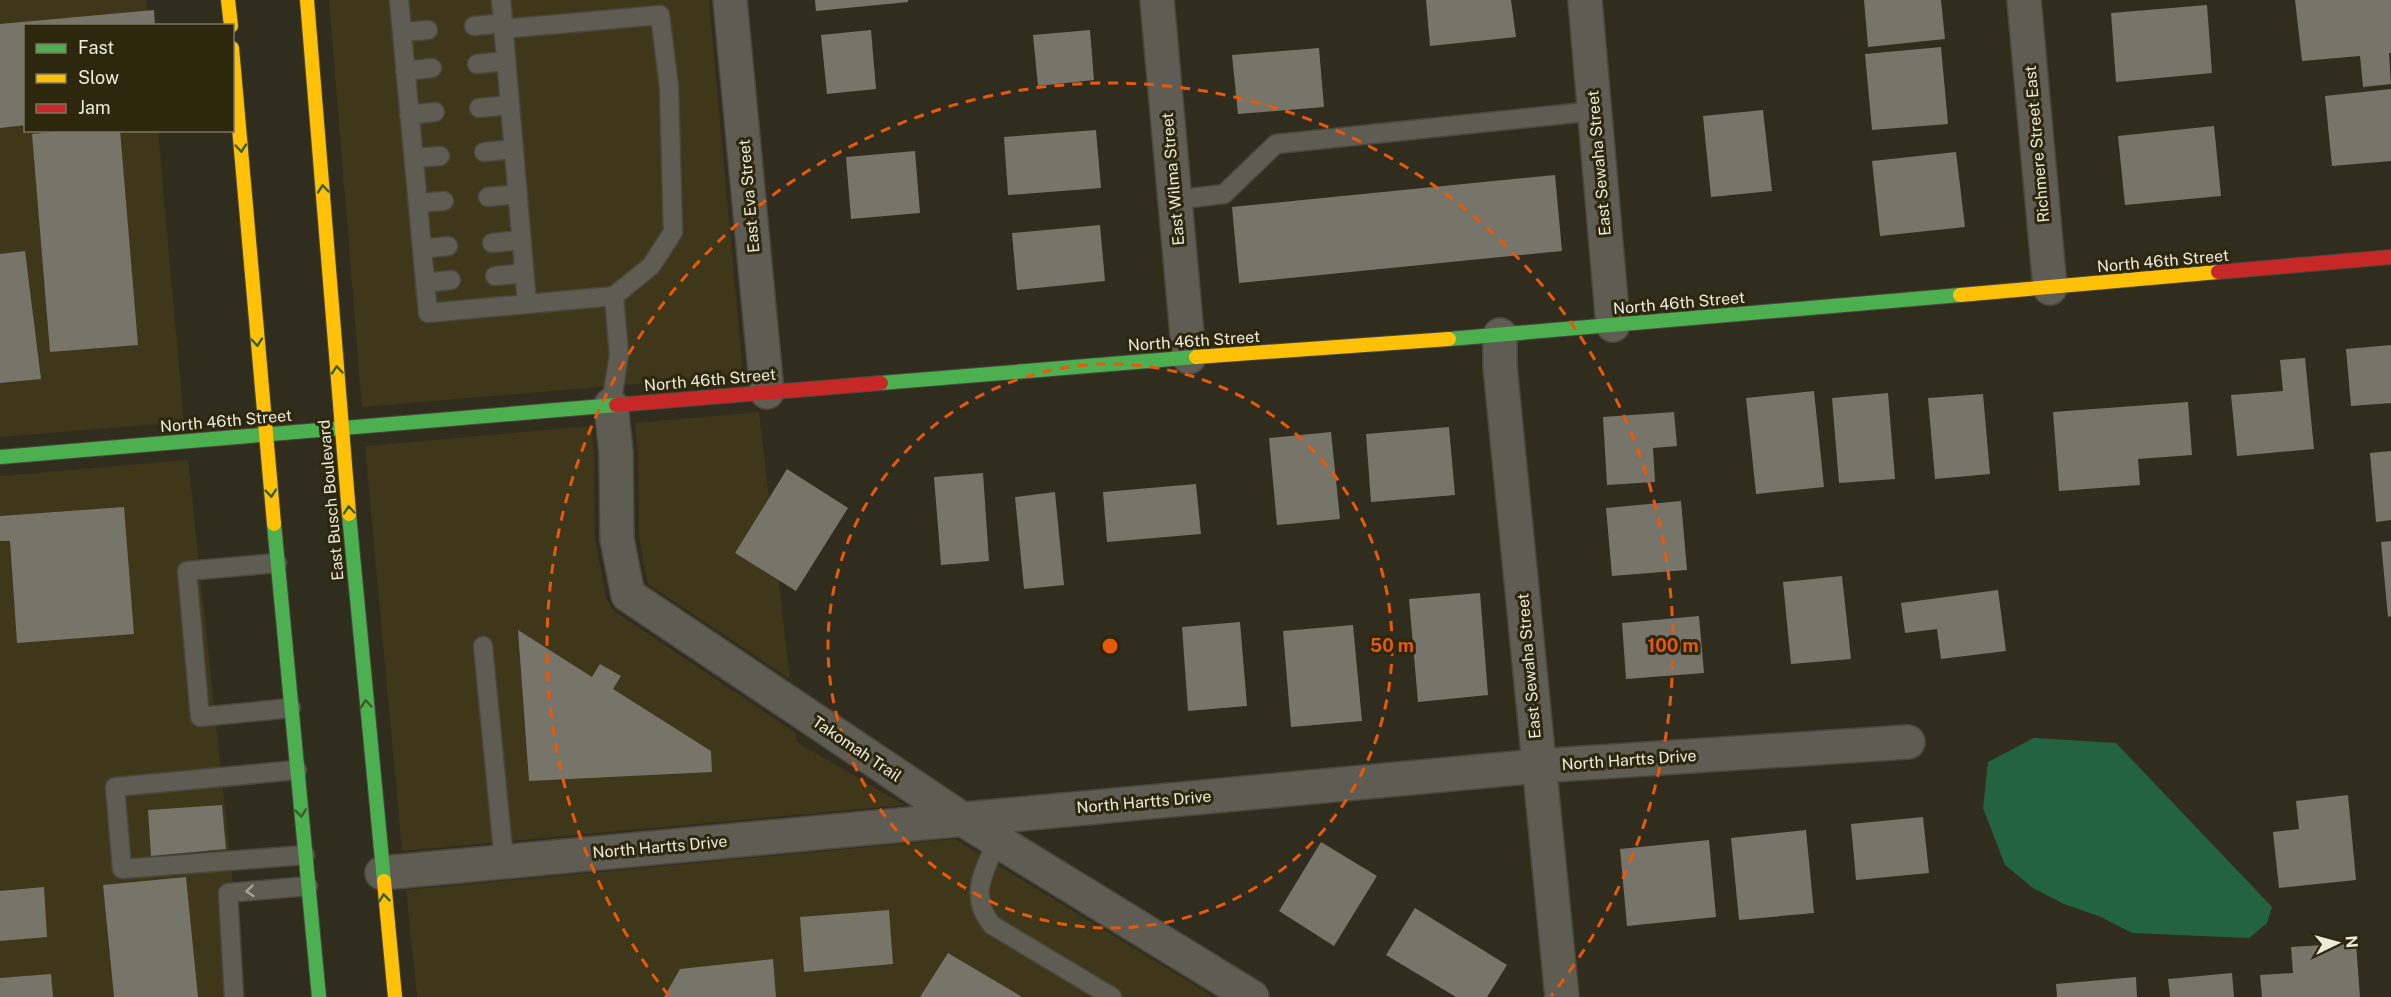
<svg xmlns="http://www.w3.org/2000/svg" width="2391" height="997" font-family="'Public Sans',sans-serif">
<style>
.built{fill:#3e3719}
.green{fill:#246342}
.building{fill:#777469}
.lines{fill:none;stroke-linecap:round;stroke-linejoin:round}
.lane-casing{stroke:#4a483c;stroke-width:21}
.street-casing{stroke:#4a483c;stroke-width:36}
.fast-casing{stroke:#4a483c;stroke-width:16}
.slow-casing{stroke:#4a483c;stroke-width:16}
.jam-casing{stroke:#4a483c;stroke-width:16}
.lane{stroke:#5f5d53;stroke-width:18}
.street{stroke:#5f5d53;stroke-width:33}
.fast{stroke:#4caf50;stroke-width:14}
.slow{stroke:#ffc107;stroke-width:14}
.jam{stroke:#c62828;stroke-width:14}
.oneway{stroke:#395d28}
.oneway2{stroke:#a6a497}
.ring{fill:none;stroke:#e8590c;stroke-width:3;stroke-dasharray:10 8}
.labels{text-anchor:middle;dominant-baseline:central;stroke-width:6;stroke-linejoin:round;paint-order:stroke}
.street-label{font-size:16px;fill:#edeadb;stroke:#2d270e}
.centre{fill:#e8590c;stroke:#2d270e;stroke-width:3}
.ring-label{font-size:18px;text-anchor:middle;font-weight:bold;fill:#e8590c;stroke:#2d270e;stroke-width:6;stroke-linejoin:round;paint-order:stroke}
</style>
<rect width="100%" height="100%" fill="#302d1f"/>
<path class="built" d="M0,0H146L148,25L26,26V130L158,131L184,422L0,437Z
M329,0H709L743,375L362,407Z
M759,412L790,679L648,584L639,537L638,452L635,423Z
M591,426L594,454L595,539L606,598L614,611L796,733L797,742L904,805L402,851L365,446Z
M188,460L245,997H0V476Z
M955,839L1214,997H417L406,890Z"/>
<path class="green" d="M2034,738L2116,743L2272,907L2267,923L2249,938L2132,933L2101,917L2064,904L2033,888L2005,865L1983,808L1988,762Z"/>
<path class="building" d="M815,0H908V2L816,11Z
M1426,0H1511L1516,37L1430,46Z
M1864,0H1941L1945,39L1868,47Z
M2295,0H2391V53H2389L2391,84L2363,87L2360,56L2302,61Z
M2207,5L2212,73L2116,82L2111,13Z
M154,10L155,26H26V125L0,128V24Z
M871,30L876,89L827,94L821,35Z
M1090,30L1094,80L1038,86L1033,35Z
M1941,47L1948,124L1872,130L1865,54Z
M1319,48L1324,107L1238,114L1232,55Z
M2391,89V161L2332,166L2325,96Z
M1763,110L1772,191L1711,197L1703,116Z
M2214,126L2221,196L2125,205L2118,136Z
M72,130H120L138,345L50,352L32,134Z
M1096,130L1101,188L1008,195L1004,137Z
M915,151L920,213L851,219L846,157Z
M1956,152L1965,227L1880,236L1872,161Z
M1555,175L1562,251L1239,283L1232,207Z
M1100,225L1105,281L1017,290L1012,233Z
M25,251L41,379L0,383V254Z
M2391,345V403L2351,406L2346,349Z
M2305,358L2314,449L2237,456L2231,395L2283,391L2280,360Z
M1814,391L1824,487L1756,494L1746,398Z
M1888,393L1895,479L1839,483L1832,398Z
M1983,394L1990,474L1935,479L1928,398Z
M2188,402L2192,455L2138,459L2140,485L2059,491L2053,412Z
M1674,412L1677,446L1653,448L1655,482L1607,485L1603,417Z
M1449,427L1455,495L1371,502L1366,434Z
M1331,432L1340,519L1277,525L1269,438Z
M2391,451V520L2376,522L2370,453Z
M787,469L848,508L796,591L735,553Z
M983,473L989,561L941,565L934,477Z
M1196,484L1201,534L1107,542L1103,492Z
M1055,492L1064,585L1024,589L1015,497Z
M1681,501L1687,570L1612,576L1606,508Z
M124,507L134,634L17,643L10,541H0V516Z
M2391,541V616L2388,617L2381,542Z
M1842,576L1851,659L1791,664L1783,582Z
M1998,590L2006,651L1941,659L1937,629L1905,633L1901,603Z
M1480,593L1488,695L1418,702L1409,599Z
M1699,616L1704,673L1626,679L1622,623Z
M1240,622L1247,706L1188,711L1182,627Z
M1353,625L1362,721L1291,727L1283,631Z
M518,630L592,677L600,664L621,676L613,689L711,751L712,772L529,781Z
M2348,795L2356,880L2279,888L2273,832L2299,829L2296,801Z
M222,805L226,849L151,856L148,810Z
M1923,817L1929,873L1856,880L1851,824Z
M1806,830L1814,913L1739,920L1731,838Z
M1709,840L1716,917L1627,926L1620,849Z
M1321,842L1377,876L1334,946L1279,911Z
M186,877L198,997H114L103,885Z
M44,887L47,937L0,941V891Z
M1415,908L1507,965L1487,997H1456L1386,955Z
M889,910L893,964L804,972L800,917Z
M2356,943L2360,997H2262L2260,975L2293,973L2291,947Z
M948,953L1022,997H920Z
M773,959L776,997H664L680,969Z
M2232,973L2234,997H2170L2168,979Z
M51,974L53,997H0V978Z
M2136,977L2137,997H2057L2056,984Z"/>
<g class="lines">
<defs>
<path id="lane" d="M399,0L428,313L527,304L501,0
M474,26L503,23
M503,29L660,15L669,87L673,232L651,266L614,296
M402,32L428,30
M477,64L506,61
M405,71L432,68
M479,108L510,105
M409,115L435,112
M484,152L514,149
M414,158L440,156
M488,197L518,194
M1174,200L1224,194L1276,144L1595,111
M418,203L444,201
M492,243L521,240
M422,249L448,246
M495,276L524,273
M425,283L451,280
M527,304L614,296L619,355L611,405
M277,563L187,571L200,717L291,708
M483,646L504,861
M297,770L115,787L122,869L305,855
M997,841C984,872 968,896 992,925L1112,997
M234,997L228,893L308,886"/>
<path id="street" d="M730,0L767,392
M1157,0L1189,357
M1585,0L1613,325
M2024,0L2050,288
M1500,335V366L1562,997
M611,405L616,452L617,539L628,595L962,819L1252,997
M382,873L1538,766L1908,742"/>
<path id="fast" d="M1449,339L1960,295
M881,383L1196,357
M0,457L616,405
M349,514L384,881
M274,524L319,997"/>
<path id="slow" d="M228,0L231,26
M307,0L349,514
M232,48L274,524
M1960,295L2218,272
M1196,357L1449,339
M384,881L395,997"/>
<path id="jam" d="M2218,272L2391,257
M616,405L881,383"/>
</defs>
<use href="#lane" class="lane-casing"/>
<use href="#street" class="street-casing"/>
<use href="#fast" class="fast-casing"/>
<use href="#slow" class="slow-casing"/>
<use href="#jam" class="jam-casing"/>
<use href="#lane" class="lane"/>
<use href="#street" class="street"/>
<use href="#fast" class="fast"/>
<use href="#slow" class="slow"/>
<use href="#jam" class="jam"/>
</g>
<defs><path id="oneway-chevron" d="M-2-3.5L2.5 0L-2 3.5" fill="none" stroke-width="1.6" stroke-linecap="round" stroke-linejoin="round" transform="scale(1.5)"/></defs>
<g class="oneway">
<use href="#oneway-chevron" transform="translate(241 148) rotate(85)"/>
<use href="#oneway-chevron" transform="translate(323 189) rotate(-95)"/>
<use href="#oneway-chevron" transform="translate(257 342) rotate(85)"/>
<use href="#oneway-chevron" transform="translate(337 370) rotate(-95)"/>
<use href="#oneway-chevron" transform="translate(271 493) rotate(85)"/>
<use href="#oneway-chevron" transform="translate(349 510) rotate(-95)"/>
<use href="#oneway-chevron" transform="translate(366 704) rotate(-95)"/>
<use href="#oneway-chevron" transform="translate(301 813) rotate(84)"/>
<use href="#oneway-chevron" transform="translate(384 898) rotate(-96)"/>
</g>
<use class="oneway2" href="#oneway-chevron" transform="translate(250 891) rotate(175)"/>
<g class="ring">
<circle cx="1110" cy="646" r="282"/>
<path d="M669 996A563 563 0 1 1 1551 996"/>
</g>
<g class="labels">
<g class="street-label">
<text transform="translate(2037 144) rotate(-95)">Richmere Street East</text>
<text transform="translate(1599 163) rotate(-95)">East Sewaha Street</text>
<text transform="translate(1173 179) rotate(-95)">East Wilma Street</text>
<text transform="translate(749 196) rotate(-95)">East Eva Street</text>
<text transform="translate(2163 261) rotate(-5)">North 46th Street</text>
<text transform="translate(1679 303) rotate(-5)">North 46th Street</text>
<text transform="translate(1194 341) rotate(-4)">North 46th Street</text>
<text transform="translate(710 380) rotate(-5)">North 46th Street</text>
<text transform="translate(226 421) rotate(-5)">North 46th Street</text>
<text transform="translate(331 500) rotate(-95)">East Busch Boulevard</text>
<text transform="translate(1529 666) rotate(-95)">East Sewaha Street</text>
<text transform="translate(857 749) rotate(34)">Takomah Trail</text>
<text transform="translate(1629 760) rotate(-4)">North Hartts Drive</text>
<text transform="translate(1144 802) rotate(-5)">North Hartts Drive</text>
<text transform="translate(660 847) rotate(-5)">North Hartts Drive</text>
</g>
</g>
<circle cx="1110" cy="646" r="9" class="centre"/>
<g class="ring-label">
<text x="1392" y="652">50 m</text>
<text x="1673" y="652">100 m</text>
</g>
<rect x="24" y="24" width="210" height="108" fill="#2d270e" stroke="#7a7560" stroke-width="1.5"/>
<rect x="36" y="44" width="30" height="9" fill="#4caf50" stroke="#7a7560" stroke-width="1.5"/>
<text x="78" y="54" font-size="18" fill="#edeadb">Fast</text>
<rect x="36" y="74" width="30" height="9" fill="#ffc107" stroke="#7a7560" stroke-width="1.5"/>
<text x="78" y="84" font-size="18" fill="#edeadb">Slow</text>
<rect x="36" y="104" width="30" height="9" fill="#c62828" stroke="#7a7560" stroke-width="1.5"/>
<text x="78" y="114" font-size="18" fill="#edeadb">Jam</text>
<g transform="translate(2337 943) rotate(85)" stroke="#2d270e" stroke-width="4.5" paint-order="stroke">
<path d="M0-4.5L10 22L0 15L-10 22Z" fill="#edeadb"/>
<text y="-9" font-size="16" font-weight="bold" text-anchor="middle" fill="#edeadb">N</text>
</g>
</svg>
